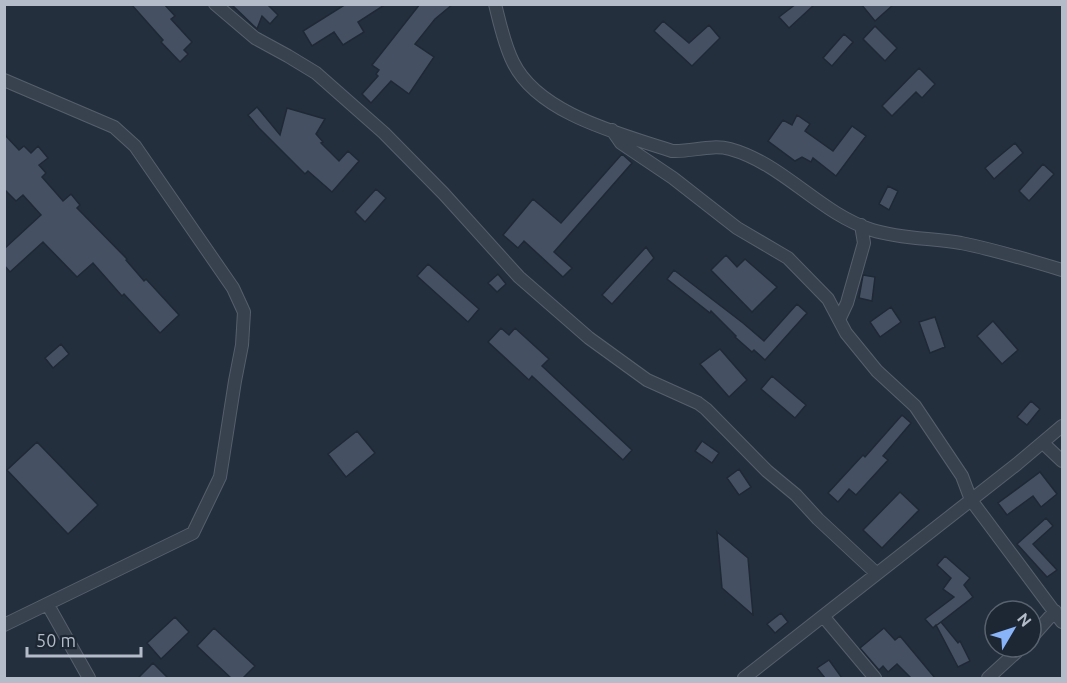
<svg xmlns="http://www.w3.org/2000/svg" width="1067" height="683" font-family="Ubuntu,sans-serif">
<style>
.building{fill:#455162;stroke:#1f2835;stroke-width:1.5}
.lines{fill:none;stroke-linecap:round;stroke-linejoin:round}
.street-casing{stroke:#565f6c;stroke-width:14}
.street{stroke:#38414e;stroke-width:12}
</style>
<rect width="100%" height="100%" fill="#242f3e"/>
<path class="building" d="M131,4H164L175,16L171,19L192,42L184,50L188,54L180,62L161,42L163,40Z
M231,4H267L278,15L270,24L262,16L257,29Z
M346,4H386L358,22L364,32L343,45L334,32L312,46L303,31Z
M420,4H453L435,19L415,44L434,57L409,94L391,81L371,103L362,94L378,76L376,74L379,70L372,65Z
M796,4H815L789,28L779,17Z
M861,4H894L875,21Z
M663,21L689,43L709,25L720,38L692,66L654,31Z
M875,26L897,48L885,61L863,39Z
M844,34L853,42L832,66L823,58Z
M919,68L935,84L922,98L916,92L892,116L882,106Z
M257,107L280,135L287,108L325,119L316,134L323,142L321,143L339,161L348,151L359,161L332,192L308,171L305,174L259,128L248,115Z
M797,115L810,124L805,131L833,151L852,126L866,136L836,176L813,158L811,162L802,157L795,161L768,141L783,120L792,125Z
M4,134L19,150L24,146L31,153L38,146L48,158L39,165L46,173L42,177L63,201L71,194L80,205L77,208L127,259L126,260L144,281L146,279L179,315L160,333L124,294L122,296L93,263L77,277L43,242L10,272L4,265V249L41,215L23,195L16,201L4,189Z
M1015,143L1023,153L994,179L985,168Z
M622,154L632,163L554,252L572,268L563,277L524,241L518,248L503,235L533,199L561,223Z
M1043,164L1054,174L1029,201L1019,191Z
M888,186L898,191L889,210L879,204Z
M376,189L386,198L365,222L355,212Z
M646,247L654,258L612,304L602,295Z
M726,255L737,267L745,259L777,287L752,312L711,270Z
M428,264L479,309L468,322L417,276Z
M674,270L743,323L764,341L797,304L807,313L765,360L754,350L752,352L735,337L736,336L711,311L710,313L667,279Z
M498,274L506,284L497,292L488,283Z
M863,275L875,277L872,301L859,298Z
M891,307L901,322L880,337L870,322Z
M935,317L945,347L930,353L919,322Z
M993,321L1018,350L1002,364L977,336Z
M501,328L509,335L515,328L549,359L542,366L632,450L623,460L532,376L529,380L488,342Z
M61,344L69,354L53,368L45,358Z
M720,349L747,380L729,397L700,364Z
M772,376L806,405L795,418L761,389Z
M1031,401L1040,409L1027,425L1017,417Z
M902,415L911,423L883,456L888,460L856,495L849,489L838,502L828,493L863,455L865,457Z
M357,431L375,453L346,477L328,454Z
M702,441L719,453L712,463L695,451Z
M37,442L98,505L68,534L7,470Z
M739,469L751,487L739,495L727,478Z
M1040,472L1057,494L1041,507L1033,496L1007,515L998,503Z
M900,492L919,510L882,548L863,530Z
M1046,518L1053,526L1033,544L1057,570L1047,577L1017,544Z
M717,532L748,558L753,615L722,588Z
M945,556L970,578L964,585L973,597L937,625L941,622L958,643L960,641L970,661L958,667L936,625L933,628L925,619L954,597L943,589L951,578L937,565Z
M781,613L788,622L775,633L767,624Z
M175,617L189,632L161,659L147,643Z
M214,628L255,666L243,678H231L197,646Z
M884,628L895,640L900,636L935,678H911L897,664L888,672L883,666L879,670L860,648Z
M829,660L842,678H825L817,668Z
M153,663L168,678H138Z"/>
<g class="lines">
<defs>
<path id="street" d="M215,4L255,38L288,56L316,73L384,133L444,194L519,277L589,338L647,380L698,403L706,409L767,471L796,495L818,519L876,573
M495,4C500,24 504,44 513,62C538,114 621,134 672,151C692,152 711,144 730,149C784,164 819,213 872,230C901,239 931,238 961,243C996,250 1029,260 1062,270
M4,80L114,127L135,146L233,288L244,312L242,345L235,381L220,477L193,533L4,625
M612,130L621,143L673,178L737,228L788,258L828,299L846,333L877,371L915,406L962,476L971,500L1062,622
M839,320L847,303L864,243L861,225
M1043,443L1062,461
M48,605L89,678
M823,616L875,678
M1031,638L1055,611
M744,678L1017,464L1062,426
M988,678L1022,647"/>
</defs>
<use href="#street" class="street-casing"/>
<use href="#street" class="street"/>
</g>
<rect width="1067" height="683" fill="none" stroke="#b4bcc9" stroke-width="12"/>
<g transform="translate(1013 629) rotate(51)"><circle r="28" fill="#1d2633" stroke="#59626f" stroke-width="1.5"/>
<path d="M0-4.5L10 22L0 15L-10 22Z" fill="#8ab4f8"/>
<text y="-9" font-size="16" font-weight="bold" text-anchor="middle" fill="#b4bcc9">N</text>
</g>
<path d="M27 647v9h114v-9" fill="none" stroke="#b4bcc9" stroke-width="3"/>
<text x="36" y="647" font-size="18" fill="#b4bcc9" stroke="#1d2633" stroke-width="4.5" paint-order="stroke">50 m</text>
</svg>
